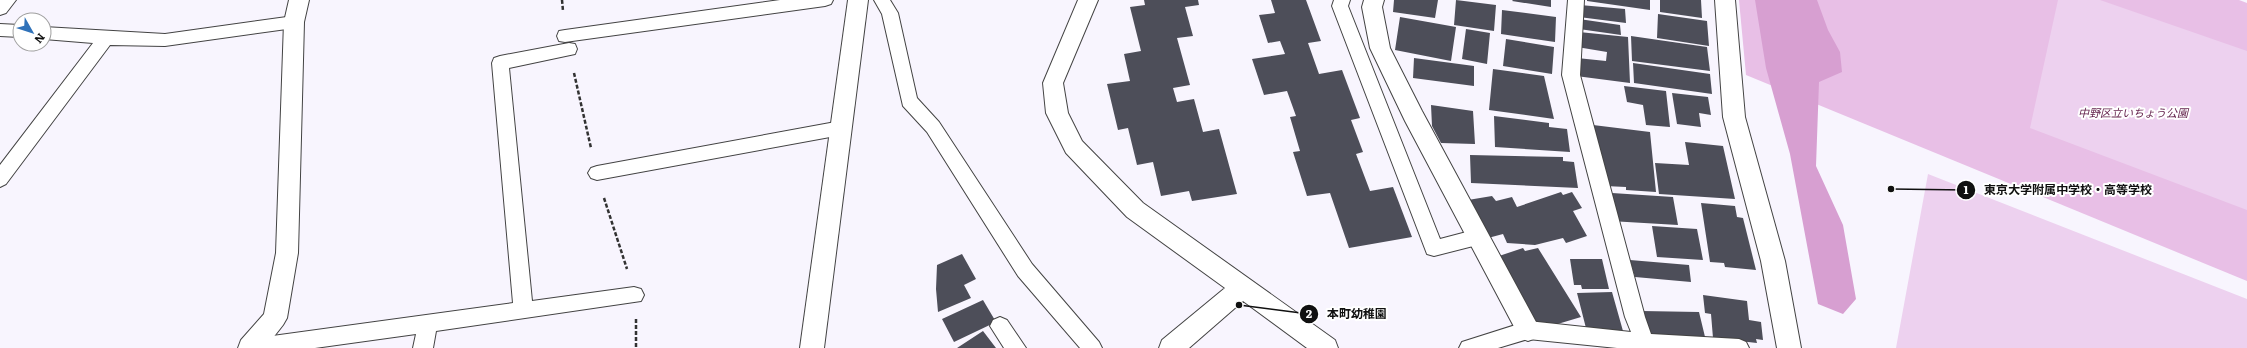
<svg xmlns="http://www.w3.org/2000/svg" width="2247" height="348" font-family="Literata,'Noto Sans JP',serif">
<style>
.green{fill:#e8bfe6}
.forest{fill:#d79fd1}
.pitch{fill:#edd1ef}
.building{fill:#4d4e59}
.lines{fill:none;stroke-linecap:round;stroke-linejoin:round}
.service-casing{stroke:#434343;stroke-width:2}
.minor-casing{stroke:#434343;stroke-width:2}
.tertiary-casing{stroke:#434343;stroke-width:2}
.path{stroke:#323232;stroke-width:2.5;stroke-dasharray:4 2;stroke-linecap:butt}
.service{fill:#fff;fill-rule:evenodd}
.minor{fill:#fff;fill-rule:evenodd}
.tertiary{fill:#fff;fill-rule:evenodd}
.labels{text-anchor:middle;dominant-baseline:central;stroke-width:4;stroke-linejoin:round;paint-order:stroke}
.park-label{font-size:11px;font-style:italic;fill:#65244e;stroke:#fff}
.leader{fill:none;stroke:#101010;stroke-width:1.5}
.callout-dot{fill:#101010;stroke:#fff;stroke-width:1.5}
.mark-label{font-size:12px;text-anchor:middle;font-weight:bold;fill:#fff}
.callout-label{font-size:12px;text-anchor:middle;font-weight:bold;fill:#101010;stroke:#fff;stroke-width:4;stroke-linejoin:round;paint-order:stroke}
</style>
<rect width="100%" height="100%" fill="#f8f5fe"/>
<path class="green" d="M1739,0H2239L2247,3V281L1746,75Z"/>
<path class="forest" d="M1755,0H1817L1828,30L1840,52L1842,72L1819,82L1816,166L1843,225L1856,299L1843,314L1818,304L1790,154L1766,68Z"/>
<path class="pitch" d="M2058,0H2100L2247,51V210L2030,128Z
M1928,174L2247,299V348H1896Z"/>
<path class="building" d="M1144,0H1198L1199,5L1185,7L1193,36L1177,38L1190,85L1173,88L1177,102L1194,99L1203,132L1219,129L1237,194L1192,201L1189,191L1161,196L1153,162L1137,165L1128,128L1118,130L1107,84L1130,81L1124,54L1141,51L1130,7L1145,5Z
M1271,0H1306L1321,41L1308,43L1319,74L1342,70L1360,118L1351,120L1363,152L1356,154L1370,191L1393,187L1412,237L1349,248L1330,193L1307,196L1293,152L1300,151L1290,117L1296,116L1287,91L1264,95L1252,59L1285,54L1280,41L1268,43L1259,15L1275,13Z
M1394,0H1438L1435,18L1393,12Z
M1456,0L1496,5L1494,31L1454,25Z
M1513,0H1551V7L1512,1Z
M1587,0H1650V10L1587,1Z
M1660,0H1701L1702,18L1660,12Z
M1580,5L1625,9L1626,23L1579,17Z
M1502,10L1556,17L1555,42L1501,34Z
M1658,14L1707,21L1709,46L1657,38Z
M1400,17L1456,27L1451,61L1395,50Z
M1579,19L1620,25L1621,35L1579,29Z
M1466,29L1490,33L1487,64L1462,59Z
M1579,32L1628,37L1630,83L1576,76L1577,58L1606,61L1607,52L1577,47Z
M1631,36L1707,47L1710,71L1632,61Z
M1506,39L1554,47L1552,74L1503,66Z
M1414,58L1474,66V86L1413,78Z
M1633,63L1710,74L1712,94L1634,83Z
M1493,69L1544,76L1554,119L1489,110Z
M1624,86L1666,91L1670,127L1646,125L1643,105L1627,102Z
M1672,93L1708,97L1711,115L1699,113L1701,127L1677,124Z
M1431,105L1473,111L1475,144L1441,143L1432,126Z
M1494,116L1549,123V127L1567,129L1570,152L1495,147Z
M1593,125L1650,132L1656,192L1626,190V187L1605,186Z
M1685,142L1723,146L1735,199L1659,194L1655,163L1689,165Z
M1470,155L1563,157V161L1574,162L1578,188L1471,183Z
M1561,192L1563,195L1572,192L1582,208L1573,211L1587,236L1566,243L1563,238L1535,245L1507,243L1503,234L1488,238L1468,200L1492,196L1496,201L1512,197L1517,207Z
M1612,193L1673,197L1678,225L1610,221L1606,196H1613Z
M1701,203L1735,206L1737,217L1743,218L1756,270L1725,267L1724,263L1710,262Z
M1652,226L1697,229L1703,260L1657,257Z
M1523,248L1525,251L1538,248L1581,317L1541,329L1496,257Z
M962,254L976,279L964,285L971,298L938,312L936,289L937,265Z
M1570,259H1602L1609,289H1582L1581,285H1574Z
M1630,260L1689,265L1691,282L1635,277Z
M1612,292L1623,331L1587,332L1577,293Z
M1703,295L1747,301L1749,320L1761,322L1763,340L1756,339L1757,343L1713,338L1711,314L1705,313Z
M983,300L996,322L954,342L942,319Z
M1642,311L1699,312L1706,341L1647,336Z
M983,331L996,348H957Z"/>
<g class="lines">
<defs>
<path id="service" d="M0,0H16L6,13L0,15Z
M780,0H833L831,4L825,6L565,42L559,41L557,36L559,31L565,30Z
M874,0H890L898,13L917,98L939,122L1032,264L1099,342L1102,348H1080L1018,276L927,132L903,106L882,14Z
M1334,0H1350L1348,6L1440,239L1478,229L1485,231L1487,237L1485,243L1434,256L1427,254L1332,6Z
M1568,0H1584L1580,75L1645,317L1651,334L1739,339L1746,342L1749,348H1617L1528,339L1498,348H1459L1462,342L1528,321L1631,332L1625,317L1562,75Z
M294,16L300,18L302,22L300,26L294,28L165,46L110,45L6,184L0,187V165L93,43L44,39V27L165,34Z
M0,24L20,25V37L0,36Z
M569,43L575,44L577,49L575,54L509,68L532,301L634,287L641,289L644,295L641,301L436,331L433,348H413L416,334L315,348H241L244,342L251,339L513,303L492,63L494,58L500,56Z
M841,121L847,123L850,128L847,133L841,135L597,180L591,178L588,173L591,168L597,166Z
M1000,317L1007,320L1026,348H1004L990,326L993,320Z"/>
<path id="minor" d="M289,0H309L304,22L298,253L287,318L283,325L265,348H238L241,340L264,314L276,253L284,22Z
M1078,0H1098L1063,83L1068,113L1082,141L1143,203L1335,340L1338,348H1307L1243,301L1189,348H1159L1162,340L1225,288L1127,217L1066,153L1046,113L1043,83Z
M1364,0H1384L1382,7L1390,48L1422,111L1536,322L1540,330L1536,338L1528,341L1520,338L1405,121L1370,48L1362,7Z
M1715,0H1735L1745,117L1785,261L1801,348H1777L1761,261L1723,117Z"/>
<path id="tertiary" d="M848,0H868L824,348H800Z"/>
</defs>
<use href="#service" class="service-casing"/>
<use href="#minor" class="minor-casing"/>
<use href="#tertiary" class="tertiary-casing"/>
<path class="path" d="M562,0L563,11
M574,73L591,148
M604,198L627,269
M636,319V348"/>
<use href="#service" class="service"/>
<use href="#minor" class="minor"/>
<use href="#tertiary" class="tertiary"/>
</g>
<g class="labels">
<g class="park-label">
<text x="2133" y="112">中野区立いちょう公園</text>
</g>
</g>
<path class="leader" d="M1891 189L1966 190M1239 305L1309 314"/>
<g class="callout-dot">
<circle cx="1891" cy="189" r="4"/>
<circle cx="1239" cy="305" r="4"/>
<circle cx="1966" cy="190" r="10"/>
<circle cx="1309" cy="314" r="10"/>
</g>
<g class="mark-label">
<text x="1966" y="194">1</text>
<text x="1309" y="318">2</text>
</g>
<g class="callout-label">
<text x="2068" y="194">東京大学附属中学校・高等学校</text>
<text x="1357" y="318">本町幼稚園</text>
</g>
<g transform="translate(32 32) rotate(129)"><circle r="19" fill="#ffffff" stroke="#9f9f9f"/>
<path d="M0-3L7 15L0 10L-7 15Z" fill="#3072b9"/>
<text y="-6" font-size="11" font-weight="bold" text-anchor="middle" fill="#101010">N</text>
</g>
</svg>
